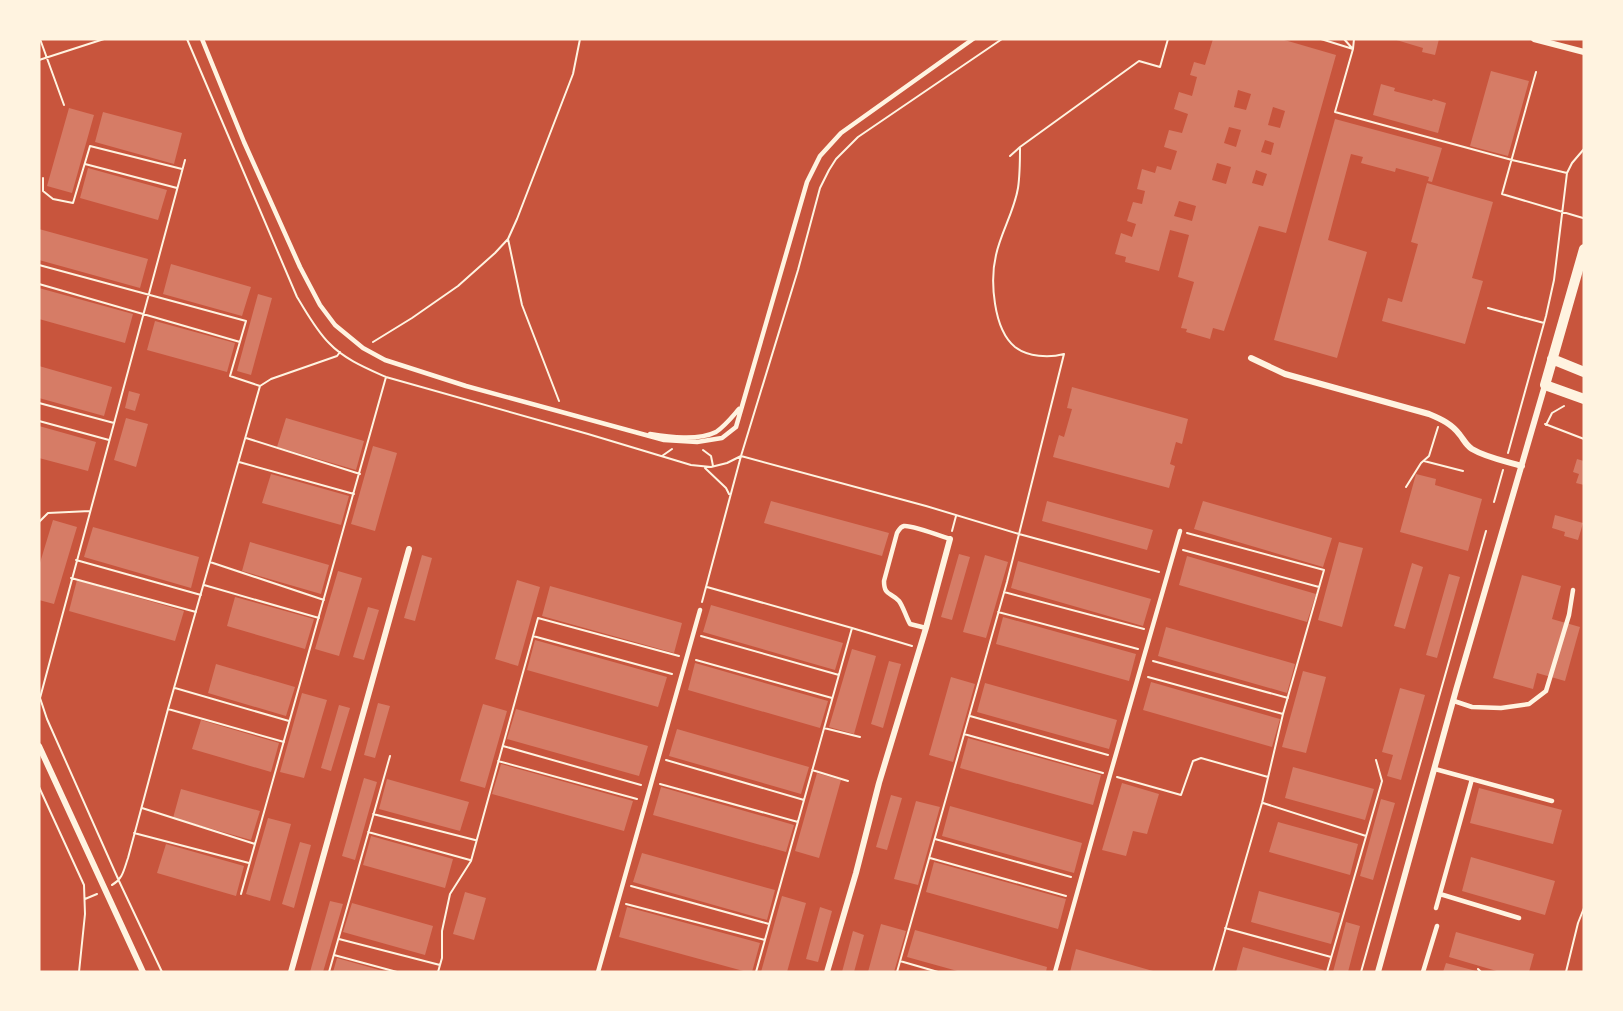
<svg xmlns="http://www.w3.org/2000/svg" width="1623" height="1011" font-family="Rubik,sans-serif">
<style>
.building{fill:#d67c66;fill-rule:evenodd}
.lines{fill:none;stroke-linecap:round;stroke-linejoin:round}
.path{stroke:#fff3e0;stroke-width:2}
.service{stroke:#fff3e0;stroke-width:4.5}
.minor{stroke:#fff3e0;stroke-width:6}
.tertiary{stroke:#fff3e0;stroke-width:10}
</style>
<rect width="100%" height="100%" fill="#c8553d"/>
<path class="building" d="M1213,39H1281L1336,55L1286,233L1259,226L1224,331L1213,328L1210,339L1186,332L1187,329L1181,328L1194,282L1178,277L1189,235L1170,230L1159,271L1125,262L1126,257L1115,254L1121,233L1132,237L1136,224L1127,221L1133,202L1142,204L1145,191L1137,189L1142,169L1155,173L1157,166L1171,170L1177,151L1164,147L1169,130L1182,133L1188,114L1174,109L1179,92L1192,96L1197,77L1190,75L1194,62L1205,65ZM1238,90L1251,94L1246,110L1234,107ZM1273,107L1285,111L1280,128L1268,125ZM1229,127L1241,130L1236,147L1224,143ZM1265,140L1274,143L1271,155L1261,152ZM1217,163L1231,167L1226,184L1212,180ZM1256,170L1267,174L1263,186L1252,183ZM1179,201L1196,206L1192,221L1174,216Z
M1393,39H1439L1435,55L1422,52L1423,48Z
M1491,71L1529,81L1508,156L1470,146Z
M1381,84L1395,88L1394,91L1432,101L1433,99L1446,103L1438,133L1373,115Z
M69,108L94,115L72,193L47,186Z
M103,112L182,133L174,164L95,142Z
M1335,119L1442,148L1432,182L1428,181L1429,177L1396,168L1395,172L1361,163L1363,157L1351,154L1328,240L1367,252L1337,358L1274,340Z
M88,168L167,190L158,220L80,198Z
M1427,183L1493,202L1472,278L1483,281L1465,344L1382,321L1388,298L1402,302L1418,244L1411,242Z
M39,229L148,259L140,288L39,260Z
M171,264L251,287L242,316L163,294Z
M39,288L133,314L125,343L39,319Z
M258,294L272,298L251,375L237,371Z
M155,321L235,343L227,372L147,350Z
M39,366L112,387L104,416L39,398Z
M1072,387L1188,419L1182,444L1176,442L1170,464L1175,466L1169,488L1053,457L1059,435L1064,437L1072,409L1067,408Z
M129,391L140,394L135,411L125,408Z
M126,418L148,424L136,467L114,460Z
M286,418L364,441L356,470L277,447Z
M39,426L96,442L88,471L39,458Z
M373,446L397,453L375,531L351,524Z
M1577,459L1584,461V485L1576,483L1579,474L1573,472Z
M271,474L349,496L341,525L262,503Z
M1416,474L1436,479L1435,485L1482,499L1468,551L1400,532Z
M771,501L889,533L882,556L764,523Z
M1047,501L1153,530L1147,550L1042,521Z
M1203,501L1332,538L1323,567L1194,529Z
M1555,515L1583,523L1578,540L1564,536L1565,532L1552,528Z
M53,520L77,527L54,604L39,600V566Z
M93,527L199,557L191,588L84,557Z
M250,542L329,565L321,594L242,571Z
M1339,542L1363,548L1342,627L1318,620Z
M959,554L970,557L952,620L941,617Z
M422,555L432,558L415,621L404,618Z
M985,555L1008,562L986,638L963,632Z
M1187,556L1316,594L1307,622L1179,585Z
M1018,561L1151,599L1143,626L1011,588Z
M1412,563L1423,567L1405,629L1394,626Z
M338,571L362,578L339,656L315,649Z
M1449,574L1460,577L1437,658L1426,655Z
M1522,575L1561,586L1552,619L1580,627L1565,681L1537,673L1533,689L1493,678Z
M77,580L184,611L175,641L69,611Z
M517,580L540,587L518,666L495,659Z
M550,586L682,623L674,653L542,616Z
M235,597L314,619L305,649L227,626Z
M711,605L843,643L835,670L703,632Z
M368,607L379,610L364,660L353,657Z
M1003,617L1136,654L1129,681L996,644Z
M1166,627L1295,664L1287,693L1158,656Z
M535,640L667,677L658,707L527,670Z
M852,649L876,656L854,734L829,727Z
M889,661L901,664L883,728L871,724Z
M695,663L828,701L820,728L688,690Z
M216,664L295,687L286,716L208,693Z
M1303,671L1326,677L1306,753L1282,747Z
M951,677L975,684L953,762L929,755Z
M1151,682L1280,719L1272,747L1143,710Z
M985,683L1117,720L1109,749L977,712Z
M1400,688L1425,695L1401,780L1387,776L1393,755L1382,752Z
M302,693L327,700L304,778L280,772Z
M378,703L390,706L375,758L364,755Z
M483,704L507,711L485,788L460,781Z
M339,705L350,708L331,771L321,768Z
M516,709L648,746L639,776L507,739Z
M201,720L279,743L271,772L192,749Z
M677,729L809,767L801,794L669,756Z
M968,738L1101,775L1093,805L960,768Z
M501,764L633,801L624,831L492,794Z
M1293,767L1374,789L1365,820L1285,798Z
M817,773L841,780L819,858L795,851Z
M364,778L377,782L355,860L342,856Z
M387,779L469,802L460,831L379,809Z
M1122,783L1159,794L1147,834L1133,831L1126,856L1102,850Z
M661,787L794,825L786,852L653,815Z
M1479,788L1562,810L1553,844L1470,823Z
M181,789L260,811L251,840L173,818Z
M891,795L902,798L887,850L876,847Z
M1381,799L1395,803L1373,880L1360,876Z
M916,801L940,807L918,885L894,879Z
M950,806L1082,843L1074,873L942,836Z
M268,818L291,824L270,901L246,894Z
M1278,822L1358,844L1350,875L1269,852Z
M371,836L453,859L445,888L363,865Z
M300,842L311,845L294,908L282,904Z
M166,844L244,866L236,896L157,873Z
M642,853L775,890L767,920L633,882Z
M1471,857L1555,881L1545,915L1462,891Z
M934,862L1066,899L1058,929L926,892Z
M1259,891L1340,913L1331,944L1251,922Z
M465,892L486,898L474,940L453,934Z
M782,896L806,903L787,972H761Z
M330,901L343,904L323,972H310Z
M352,903L433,926L425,955L343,932Z
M627,907L760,943L752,972H747L619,937Z
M820,907L832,911L818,962L806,959Z
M1346,922L1360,926L1348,972H1333Z
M881,924L906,931L894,972H868Z
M915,930L1047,967L1046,972H961L907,957Z
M853,931L864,935L854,972H842Z
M1456,932L1534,954L1529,972H1500L1449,957Z
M1243,947L1324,970L1323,972H1236Z
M1076,949L1153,971V972H1070Z
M337,958L383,971V972H333Z
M1446,963L1476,971V972H1443Z"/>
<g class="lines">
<path class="path" d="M40,39L64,105
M187,39L297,297C307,313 316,330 329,343C344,359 366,368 386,377L588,434L691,465L711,467L727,463L741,456L798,270L820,188L829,170L836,159L858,137L1002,39
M1321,39L1353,49L1335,112L1512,160L1567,173
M1344,39L1352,48
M1353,49L1354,39
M39,60L104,39
M1536,72L1502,194L1583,218
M1010,156L1020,147
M85,164L177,188
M43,178V191L53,199L73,203L90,146L182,169
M508,239L522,305L559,401
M39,265L246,321L230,376L260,386
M39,284L240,342
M1488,308L1544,323
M373,342L412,318L458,286L495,253L508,239L517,219L573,74L580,39
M39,403L114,423
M39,421L109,440
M1545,424L1584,439
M1546,425L1552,413L1564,406
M246,438L360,474
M703,450L711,456L713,466
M1508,453L1546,316L1554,280L1567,173L1572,163L1584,149
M662,456L672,449
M1424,461L1463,471
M239,462L354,494
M705,468L726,488L729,494
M1406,487L1421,463L1429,456L1438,427
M1494,502L1503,470
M39,522L48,513L90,511
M952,531L956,516
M1187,533L1324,570L1283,714L1262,803L1213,972
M1183,550L1319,587
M76,560L201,595
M210,562L324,600
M71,578L196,612
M204,585L319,618
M707,587L852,628L756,972
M1004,592L1144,629
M702,602L741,456L926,506L1019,534L1159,572
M998,612L1138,649
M852,628L912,646
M533,636L672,674
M701,636L839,675
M696,660L832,698
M1153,661L1288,698
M1148,677L1283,714
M175,688L289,721
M168,709L284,742
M970,716L1108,755
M824,728L860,737
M964,734L1103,773
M503,746L641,785
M666,760L804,800
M498,761L637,799
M812,770L848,781
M1117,777L1181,795L1193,761L1201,758L1268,777
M660,784L798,822
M39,787L84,885L85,914L79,972
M1263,803L1366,836
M142,808L255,844
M373,814L475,840
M368,832L470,860
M134,833L249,863
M935,839L1071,877
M930,858L1066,896
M112,885C123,879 124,869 128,858L168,709L260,386L271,379L337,356L340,352
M631,886L769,924
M241,894L386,377
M85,899L97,894
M626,904L765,940
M1225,928L1331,957
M339,939L440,965
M334,955L397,972
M900,961L938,972
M1478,969L1481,972
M162,972L119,881L47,719L40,698L185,160
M329,972L390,756
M438,972L442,958V931L450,894L471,861L538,618L679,656
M897,972L1007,582L1064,354C1049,358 1028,357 1015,347C993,329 990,280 996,255C1001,232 1014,212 1018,188C1020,175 1020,160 1020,147L1139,61L1160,67L1168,39
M1327,972L1382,781L1376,760
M1361,972L1486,531
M1566,972L1578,923L1584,908"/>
<path class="service" d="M202,39L244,142L300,267L320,305L335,325L363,348L385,360L466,386L664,440L697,442L722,438L736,427L807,182L820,156L841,133L973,39
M650,434C669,437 698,441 716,432C725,426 732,417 739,409
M926,628L910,624C906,617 903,606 899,601C891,592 884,596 884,581L897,533C899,530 900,527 904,526C912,525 941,536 950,539
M1454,701L1472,707L1501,708L1529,704L1546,691L1569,615L1573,590
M1435,769L1552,801
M1440,894L1519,918
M1436,908L1472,779
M598,972L700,610
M1055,972L1110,775L1180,531
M1423,972L1437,926"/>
<path class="minor" d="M1534,39L1584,52
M1251,358L1285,374L1429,414C1441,419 1452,424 1460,435C1464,440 1466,445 1472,449C1487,458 1506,461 1522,466
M39,746L143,972
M291,972L409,549
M827,972L856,873L879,783L926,628L950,539
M1378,972L1456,690L1545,385"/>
<path class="tertiary" d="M1584,249L1545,385L1584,399
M1552,359L1584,372"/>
</g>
<rect width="1623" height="1011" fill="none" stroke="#fff3e0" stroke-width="81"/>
</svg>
